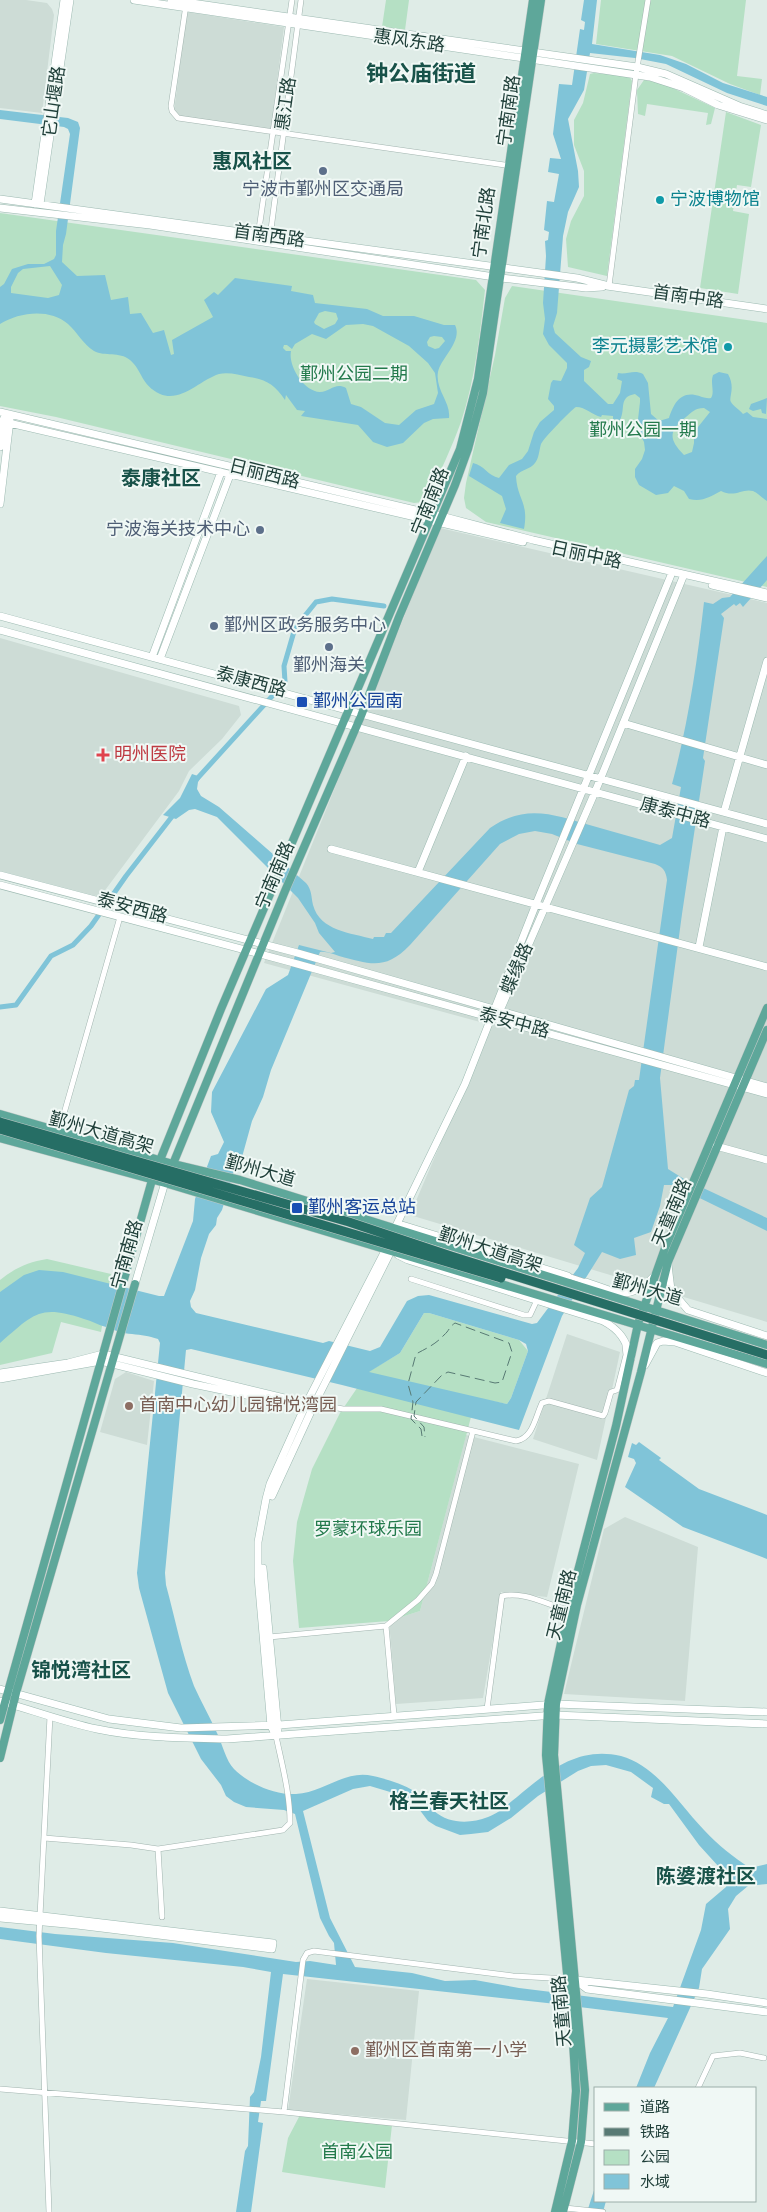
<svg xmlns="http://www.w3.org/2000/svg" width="767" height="2212" font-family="Overpass,'Noto Sans SC',sans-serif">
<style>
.built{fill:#cddcd6}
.green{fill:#b5e0c4}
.water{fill:#80c4d8;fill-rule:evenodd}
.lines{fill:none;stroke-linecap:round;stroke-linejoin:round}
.canal{stroke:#80c4d8;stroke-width:5}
.street-casing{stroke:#a1b4af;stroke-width:6}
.secondary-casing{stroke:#9cb9b1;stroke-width:8}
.primary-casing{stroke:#c0c9c7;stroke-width:9}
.street{stroke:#fff;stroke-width:5}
.secondary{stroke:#fff;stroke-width:7}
.primary{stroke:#5ea79a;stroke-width:8}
.rail{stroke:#587a74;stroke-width:1;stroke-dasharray:10 5;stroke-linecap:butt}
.highway-bridge-casing{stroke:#c0c9c7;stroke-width:10;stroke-linecap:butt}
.highway-bridge{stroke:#266e65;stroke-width:9}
.service-dot{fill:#5c6f8a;stroke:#f0f8f5;stroke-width:2}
.culture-dot{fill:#0f9aa8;stroke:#f0f8f5;stroke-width:2}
.transit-dot{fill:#1a4fb4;stroke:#f0f8f5;stroke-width:2}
.health-dot{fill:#e0444e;stroke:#f0f8f5;stroke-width:2}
.education-dot{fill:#8d6e63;stroke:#f0f8f5;stroke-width:2}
.labels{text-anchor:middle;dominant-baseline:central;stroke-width:4;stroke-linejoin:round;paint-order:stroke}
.street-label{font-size:18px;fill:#1e3e38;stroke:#f0f8f5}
.service-label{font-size:18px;fill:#4e5e75;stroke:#f0f8f5}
.culture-label{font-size:18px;fill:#0d838f;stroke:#f0f8f5;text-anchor:start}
.park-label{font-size:18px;fill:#237a4c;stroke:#f0f8f5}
.transit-label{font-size:18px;fill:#164399;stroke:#f0f8f5;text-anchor:start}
.health-label{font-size:18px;fill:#be3a42;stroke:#f0f8f5;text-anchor:start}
.education-label{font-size:18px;fill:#785e54;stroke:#f0f8f5;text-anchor:start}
.quarter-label{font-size:20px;font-weight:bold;fill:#185249;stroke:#f0f8f5}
.district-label{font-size:22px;font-weight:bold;fill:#185249;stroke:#f0f8f5}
</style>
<rect width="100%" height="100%" fill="#dfece7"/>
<path class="built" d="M0,0H26L47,3L52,9L54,15L42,113L0,108Z
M187,12L284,27L271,129L181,117L174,111Z
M440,528L767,603V1322L410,1215L491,1025L264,963Z
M0,638L239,706L241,715L222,739L189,771L179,791L100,897L0,871Z
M567,1334L620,1352L597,1460L533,1439Z
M126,1372L154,1381L147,1445L100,1432L115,1379Z
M466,1435L579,1464L547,1597L501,1592L483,1698L396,1704L389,1621L420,1611Z
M625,1517L698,1547L685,1701L564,1694L604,1529Z
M307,1979L419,1991L406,2120L288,2110Z"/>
<path class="green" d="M386,0H409L405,30L382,27Z
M601,0H746L737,76L762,79L760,95L730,84L672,56L596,44Z
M594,73L629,76L632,81L607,276L568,267L566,239L571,221L584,196V171L574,145V120L583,103L590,74Z
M644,80L662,83L715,108L711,124L706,125L708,113L647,104L645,116L638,114L637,90Z
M726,112L761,125L751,187L737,185L733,211L749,214L738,294L700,288Z
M0,213L476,280L485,290C480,334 475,380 461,422C452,447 440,472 429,496L423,502L414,503L56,417L0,406Z
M512,286L767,323V587L486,522L466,508L464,498L466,483L495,355L505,298Z
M47,1259L111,1274L101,1332L61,1322L52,1353L0,1365V1280C15,1268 28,1262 47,1259Z
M424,1313H429L519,1340L528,1351L511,1398L507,1404L476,1398L420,1611L389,1621L299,1628L293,1561L297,1522L312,1469L340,1413L368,1372L400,1353Z
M300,2115L392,2125L385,2188L282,2172L288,2138Z"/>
<path class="water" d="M584,0H597L592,44L660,55L686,64L723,83L767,97V106L727,93L666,64L635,58L590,53L584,90L568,119L578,171L579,187L568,212L563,236L557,313L553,326L555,333L581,357L591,361L589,367L584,370V381L608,404H613L620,393L622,381L617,379L618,373C627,375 634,369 643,374L648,383L651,414L659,421L669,418C673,406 679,392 695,395C701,396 705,399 711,398C715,392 710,383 713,375L719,372L728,374C736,388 728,398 731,402C733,406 740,410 743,414L747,412L753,417L767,419V501C762,498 758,493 753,491C742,488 735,498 721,491C709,497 703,502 689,499L684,491L674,486L668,493L656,495L639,485L635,477V469L642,459L645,450L644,442L637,428L640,402V398L635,394C618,397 626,409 620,420L613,419V416L602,415L601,417C592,415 586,407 576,407C571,410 544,438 541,444C539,451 539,458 535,463C530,470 521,469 516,476C517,499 529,502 524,529L500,523L506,509L502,496L469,476L473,463C484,465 488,476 499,478L509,465L522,459L528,451L534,432L540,422L554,410V406L548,399L551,383L553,380L561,381L567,368V363L549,345L543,334L545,319L543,303L546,256L545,241L548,240L549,232L544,230L547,201L554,202L559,174L548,172L550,158L561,159L553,134L559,84L572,85L580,29L584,30L585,22L581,20ZM704,408L710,412L694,432V443L692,452L684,455C667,438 670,430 686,417C692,412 695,408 704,408Z
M0,110L68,118L78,122L80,128L66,234L63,245L62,262L77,276L105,275L111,300L128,297L130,314L141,313L153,333L164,330L171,355L174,354L172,340L213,317L204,300L214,292L218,295L235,278L292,286L291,291L313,295L315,303L367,309L383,316H414L444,325H455C463,341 441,358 438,372C435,390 451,402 449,418L433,419L424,423L403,443L387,447L373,442L358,425L301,416L305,411L297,410L286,395L285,400C275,385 266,379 249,377C239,375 229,372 219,374C200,380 181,403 160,394C141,385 142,370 130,360C119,351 105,357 94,351C83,344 77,332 68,324C50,308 19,312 0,324V287L4,284L12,269L28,264H44L54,259L56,255V231L70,134L68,129L64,127L0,119ZM50,266L62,285L59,295L48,298L11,293V287L18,273L23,269ZM325,311L336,313L338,319L335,324L324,329L315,324L314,322L319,313ZM363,324L373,326L409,346L428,363L435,373L438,393L434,404L416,410L399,425L385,423L361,407L351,404L346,388C335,382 330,392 320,392C303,391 288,365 291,351H286L283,348L284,345H287L292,349L295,344L312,334L326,339L346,325ZM434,336L442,337L445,341L439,348L435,349L428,346L427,342L430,337Z
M767,398L766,414L762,413L761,409L753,411L749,409L751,404Z
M767,556V580L743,607L740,603L736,606L734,604L721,614L724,618L703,758L705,761L682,914L660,1078L668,1169L684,1179L767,1218V1231L673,1185H664L660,1206L651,1232L634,1238L636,1255L620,1259L602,1252L562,1316L519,1430L342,1385L191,1349L186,1350L165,1573L166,1585C175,1618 182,1654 194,1686C201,1702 210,1717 217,1733C222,1743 226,1761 234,1769C249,1784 275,1795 296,1794C323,1793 345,1769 373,1776C386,1779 403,1784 414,1791C422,1797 427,1805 434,1811C449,1824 470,1824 488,1817C499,1813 508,1804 517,1797C548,1771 578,1746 621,1756C657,1766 679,1804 704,1830C718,1845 733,1857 750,1868L767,1864V1884L748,1886L736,1896L728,1909L730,1929L702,1969L699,1988L654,2088H636L650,2053L668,2018L547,2003L283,1974L266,2101H261L258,2122L263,2123L251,2212H236L245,2151L248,2146L250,2097L254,2092L261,2057L271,1972L243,1967L106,1953L0,1939V1927L55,1934L173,1943L296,1962L310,1961L336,1965L334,1943L329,1936L320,1918L295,1814L284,1810L246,1807L234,1802L226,1796L221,1785L201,1759L168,1693L139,1588L137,1573L160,1343L158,1339C148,1336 142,1335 132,1334C123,1334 114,1330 106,1327C98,1325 92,1321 84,1319C39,1304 34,1314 0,1343V1292L24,1275L39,1270L63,1272L159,1296H164L193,1221L195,1199L211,1156L218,1154L224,1142L211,1112L212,1092L266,989L288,975L299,945L331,953L335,952L319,933L315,923L298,898L217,817L195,809L189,810L176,819L163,815L180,798L192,774L201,777L198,782L197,789L201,796L219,807L306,883C312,890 311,896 313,905C320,931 351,933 373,939L374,937H384L386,933H391L490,828C526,803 555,815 593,826C615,832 638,839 660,845L672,838L681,787L672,784C688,724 697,664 704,602L713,604L722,598L730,597ZM535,831L552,834L577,844L655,864C663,867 666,871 667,880L639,1080H635L634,1086L629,1090L602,1187L590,1198L574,1245L585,1253L578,1268L537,1323L532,1324L429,1295L418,1296L407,1301L380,1347L370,1351L329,1341L323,1343L196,1313L191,1307L190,1301L195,1290L201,1258L209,1234L216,1225L217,1218L222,1210L234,1171L239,1168L252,1121L263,1097L271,1070L320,952C326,951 333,954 339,956C370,964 385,971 410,945L500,844L519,834ZM424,1313H429L519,1340L526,1344L528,1351L511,1398L507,1404L369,1372L400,1353ZM606,1765L631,1772L653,1788L651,1797L664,1804H669L699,1845L729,1878L726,1887L706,1904L701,1930L673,2007L519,1988L475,1980L445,1981L412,1973L355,1967L330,1918L303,1811L353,1789L370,1786L407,1797L413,1801L428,1821L436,1826L460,1835L471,1834L488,1832L511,1818L538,1796L578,1771L591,1766Z
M639,1442L661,1458L659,1460L699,1489L767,1515V1559L683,1527L625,1487L636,1463L634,1459L628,1457L632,1443L636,1445Z
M596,2184V2201H606L603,2212H587Z"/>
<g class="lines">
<path class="canal" d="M195,781L285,682L284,666L295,628L316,602L332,599L384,606
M0,1007L16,1005L51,956L73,945L91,926L126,876L174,814"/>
<defs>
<path id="street" d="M186,5L171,106L172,111L178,118L512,166
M258,236L292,0
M270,237L301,0
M609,286L636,74L648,0
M59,1131L120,917
M568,1276L586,1282
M411,1279L524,1315H530L537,1300
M313,1407L327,1406L343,1409H381L516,1441C533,1438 535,1418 542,1403L549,1401L603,1416L605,1413L611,1392L617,1390L626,1355L625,1346
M386,1626L394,1715
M269,1637L386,1626L418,1600L432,1584L436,1574L473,1431
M487,1709L502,1596C525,1591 547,1605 568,1610
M44,1838L131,1845L158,1849L283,1830L290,1823C290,1793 282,1765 276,1736
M158,1849L162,1917
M698,2088L713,2056L740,2053L764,2058
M0,2089L284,2112L596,2144
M284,2112L303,1960L307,1953L314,1951L513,1976L570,1979
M565,2208L603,2212
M49,2212L39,1936L50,1716"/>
<path id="secondary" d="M134,0L650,77L684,88L718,105L767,120
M171,0L637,67L666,74L739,106L767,115
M0,199L577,278L609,286
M35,204L64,0
M40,204L70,0
M0,208L150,225L501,278L586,288L602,287
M607,286L767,309
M0,412L441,516L533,540L767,593
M0,421L523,542
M0,447L4,418
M0,504L10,420
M712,585L767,598
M0,616L767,824
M0,630L767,839
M152,657L221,472
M160,659L230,475
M623,723L767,765
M724,812L767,661
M331,849L767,967
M418,872L466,756
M0,875L294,952L767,1087
M0,885L290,962L767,1094
M699,947L723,827
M498,1015L595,792L683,577
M716,1146L767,1160
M402,1225L568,1276
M393,1232L465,1084L536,904L671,575
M398,1255L408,1260L603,1321C620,1330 626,1340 631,1358
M668,1265L671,1290L688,1310L767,1336
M586,1282C615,1292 631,1303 655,1275
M135,1284L166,1179
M645,1365L657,1343L663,1341L675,1342L767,1373
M0,1373L68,1363L103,1354L309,1404
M0,1379L101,1361L193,1384L308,1408
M272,1496L313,1407L393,1247
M263,1568L278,1729
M0,1689L109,1719L181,1728L279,1725L556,1704L767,1712
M0,1701C32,1710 64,1722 97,1729C140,1738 184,1738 227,1739L555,1715L767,1724
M276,1736L271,1726L258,1577V1542L266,1499L270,1484L307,1402L388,1245
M0,1911L273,1943L272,1949L77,1925L0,1918
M575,1980L587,1989L767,2012
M576,1980L707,1994L767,2003"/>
<path id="primary" d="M0,1114L173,1164L240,1180L767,1345
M0,1138L165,1183L767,1364
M173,1164L285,891L361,716L399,617L455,485L468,449L483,393L541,0
M0,1720L152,1180L221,1009L460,449L478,379L533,0
M0,1758L16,1693L135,1284
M555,2212L572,2141L576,2091L572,2025L546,1755L548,1704L569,1605L616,1426L638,1324L665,1248L767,1008
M563,2212L581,2142L585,2090L554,1755L556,1704L577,1605L641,1372L668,1262L767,1030"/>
</defs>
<use href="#street" class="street-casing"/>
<use href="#secondary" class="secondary-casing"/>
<use href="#primary" class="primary-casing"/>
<use href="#street" class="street"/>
<use href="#secondary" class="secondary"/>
<use href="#primary" class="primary"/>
<path class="rail" d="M422,1436L421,1429L411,1419L413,1402L408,1384L416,1354C427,1348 436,1344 444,1335C449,1331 449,1327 455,1323L509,1343L512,1352L502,1382L495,1383L448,1372L442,1375L416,1402L414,1416L424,1427L425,1437"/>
<defs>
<path id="highway-bridge" d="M0,1122L349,1222L451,1256L767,1355
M0,1129L501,1278"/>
</defs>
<use href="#highway-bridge" class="highway-bridge-casing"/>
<use href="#highway-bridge" class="highway-bridge"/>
</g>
<g class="service-dot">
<circle cx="323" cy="171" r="5"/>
<circle cx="260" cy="530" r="5"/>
<circle cx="214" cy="626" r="5"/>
<circle cx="329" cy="647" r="5"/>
</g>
<g class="culture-dot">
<circle cx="660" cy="200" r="5"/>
<circle cx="728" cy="347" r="5"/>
</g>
<g class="transit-dot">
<rect x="296" y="696" width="12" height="12" rx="2.5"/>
<rect x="291" y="1202" width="12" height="12" rx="2.5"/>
</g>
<path class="health-dot" d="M100.5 747.5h5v5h5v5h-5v5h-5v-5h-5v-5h5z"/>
<g class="education-dot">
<circle cx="129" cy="1406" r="5"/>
<circle cx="355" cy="2051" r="5"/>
</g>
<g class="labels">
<g class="street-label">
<text transform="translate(409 42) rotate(8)">惠风东路</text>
<text transform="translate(55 102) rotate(-82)">它山堰路</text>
<text transform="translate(287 104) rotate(-82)">惠江路</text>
<text transform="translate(510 111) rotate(-82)">宁南南路</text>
<text transform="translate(485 223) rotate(-82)">宁南北路</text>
<text transform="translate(269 237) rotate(8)">首南西路</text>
<text transform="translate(688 298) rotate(8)">首南中路</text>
<text transform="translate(264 475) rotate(14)">日丽西路</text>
<text transform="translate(431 502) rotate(-68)">宁南南路</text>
<text transform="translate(586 556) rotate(12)">日丽中路</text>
<text transform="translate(251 683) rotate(15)">泰康西路</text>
<text transform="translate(675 814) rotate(15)">康泰中路</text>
<text transform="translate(276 876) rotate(-67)">宁南南路</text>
<text transform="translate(132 909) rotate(15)">泰安西路</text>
<text transform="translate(518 969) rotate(-67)">蝶缘路</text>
<text transform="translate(514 1024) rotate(15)">泰安中路</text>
<text transform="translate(101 1134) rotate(16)">鄞州大道高架</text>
<text transform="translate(260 1172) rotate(16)">鄞州大道</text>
<text transform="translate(673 1213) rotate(-67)">天童南路</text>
<text transform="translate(490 1251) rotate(18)">鄞州大道高架</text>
<text transform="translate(128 1255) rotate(-74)">宁南南路</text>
<text transform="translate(647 1291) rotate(16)">鄞州大道</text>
<text transform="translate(563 1605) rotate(-76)">天童南路</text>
<text transform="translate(563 2011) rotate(-95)">天童南路</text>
</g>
<g class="service-label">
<text x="323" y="190">宁波市鄞州区交通局</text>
<text x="250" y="530" text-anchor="end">宁波海关技术中心</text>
<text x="224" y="626" text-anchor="start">鄞州区政务服务中心</text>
<text x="329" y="666">鄞州海关</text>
</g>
<g class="culture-label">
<text x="670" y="200">宁波博物馆</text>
<text x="718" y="347" text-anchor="end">李元摄影艺术馆</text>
</g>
<g class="park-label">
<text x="354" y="375">鄞州公园二期</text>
<text x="643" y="431">鄞州公园一期</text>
<text x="368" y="1530">罗蒙环球乐园</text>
<text x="357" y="2153">首南公园</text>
</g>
<g class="transit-label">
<text x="313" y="702">鄞州公园南</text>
<text x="308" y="1208">鄞州客运总站</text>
</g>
<g class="health-label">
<text x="114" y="755">明州医院</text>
</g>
<g class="education-label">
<text x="139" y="1406">首南中心幼儿园锦悦湾园</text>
<text x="365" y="2051">鄞州区首南第一小学</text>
</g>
<g class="quarter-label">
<text x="252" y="163">惠风社区</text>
<text x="161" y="480">泰康社区</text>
<text x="81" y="1672">锦悦湾社区</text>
<text x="449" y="1803">格兰春天社区</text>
<text x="706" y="1878">陈婆渡社区</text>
</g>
<g class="district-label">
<text x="421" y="75">钟公庙街道</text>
</g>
</g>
<rect x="594" y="2087" width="162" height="115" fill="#f0f8f5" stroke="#9caea9"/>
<rect x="604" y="2103" width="25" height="8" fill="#5ea79a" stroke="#9caea9"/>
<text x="640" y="2112" font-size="15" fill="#1e3e38">道路</text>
<rect x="604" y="2128" width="25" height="8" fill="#587a74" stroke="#9caea9"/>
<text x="640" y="2137" font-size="15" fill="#1e3e38">铁路</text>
<rect x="604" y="2150" width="25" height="15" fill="#b5e0c4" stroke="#9caea9"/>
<text x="640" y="2162" font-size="15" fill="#1e3e38">公园</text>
<rect x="604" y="2174" width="25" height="15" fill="#80c4d8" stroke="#9caea9"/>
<text x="640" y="2187" font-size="15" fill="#1e3e38">水域</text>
</svg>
